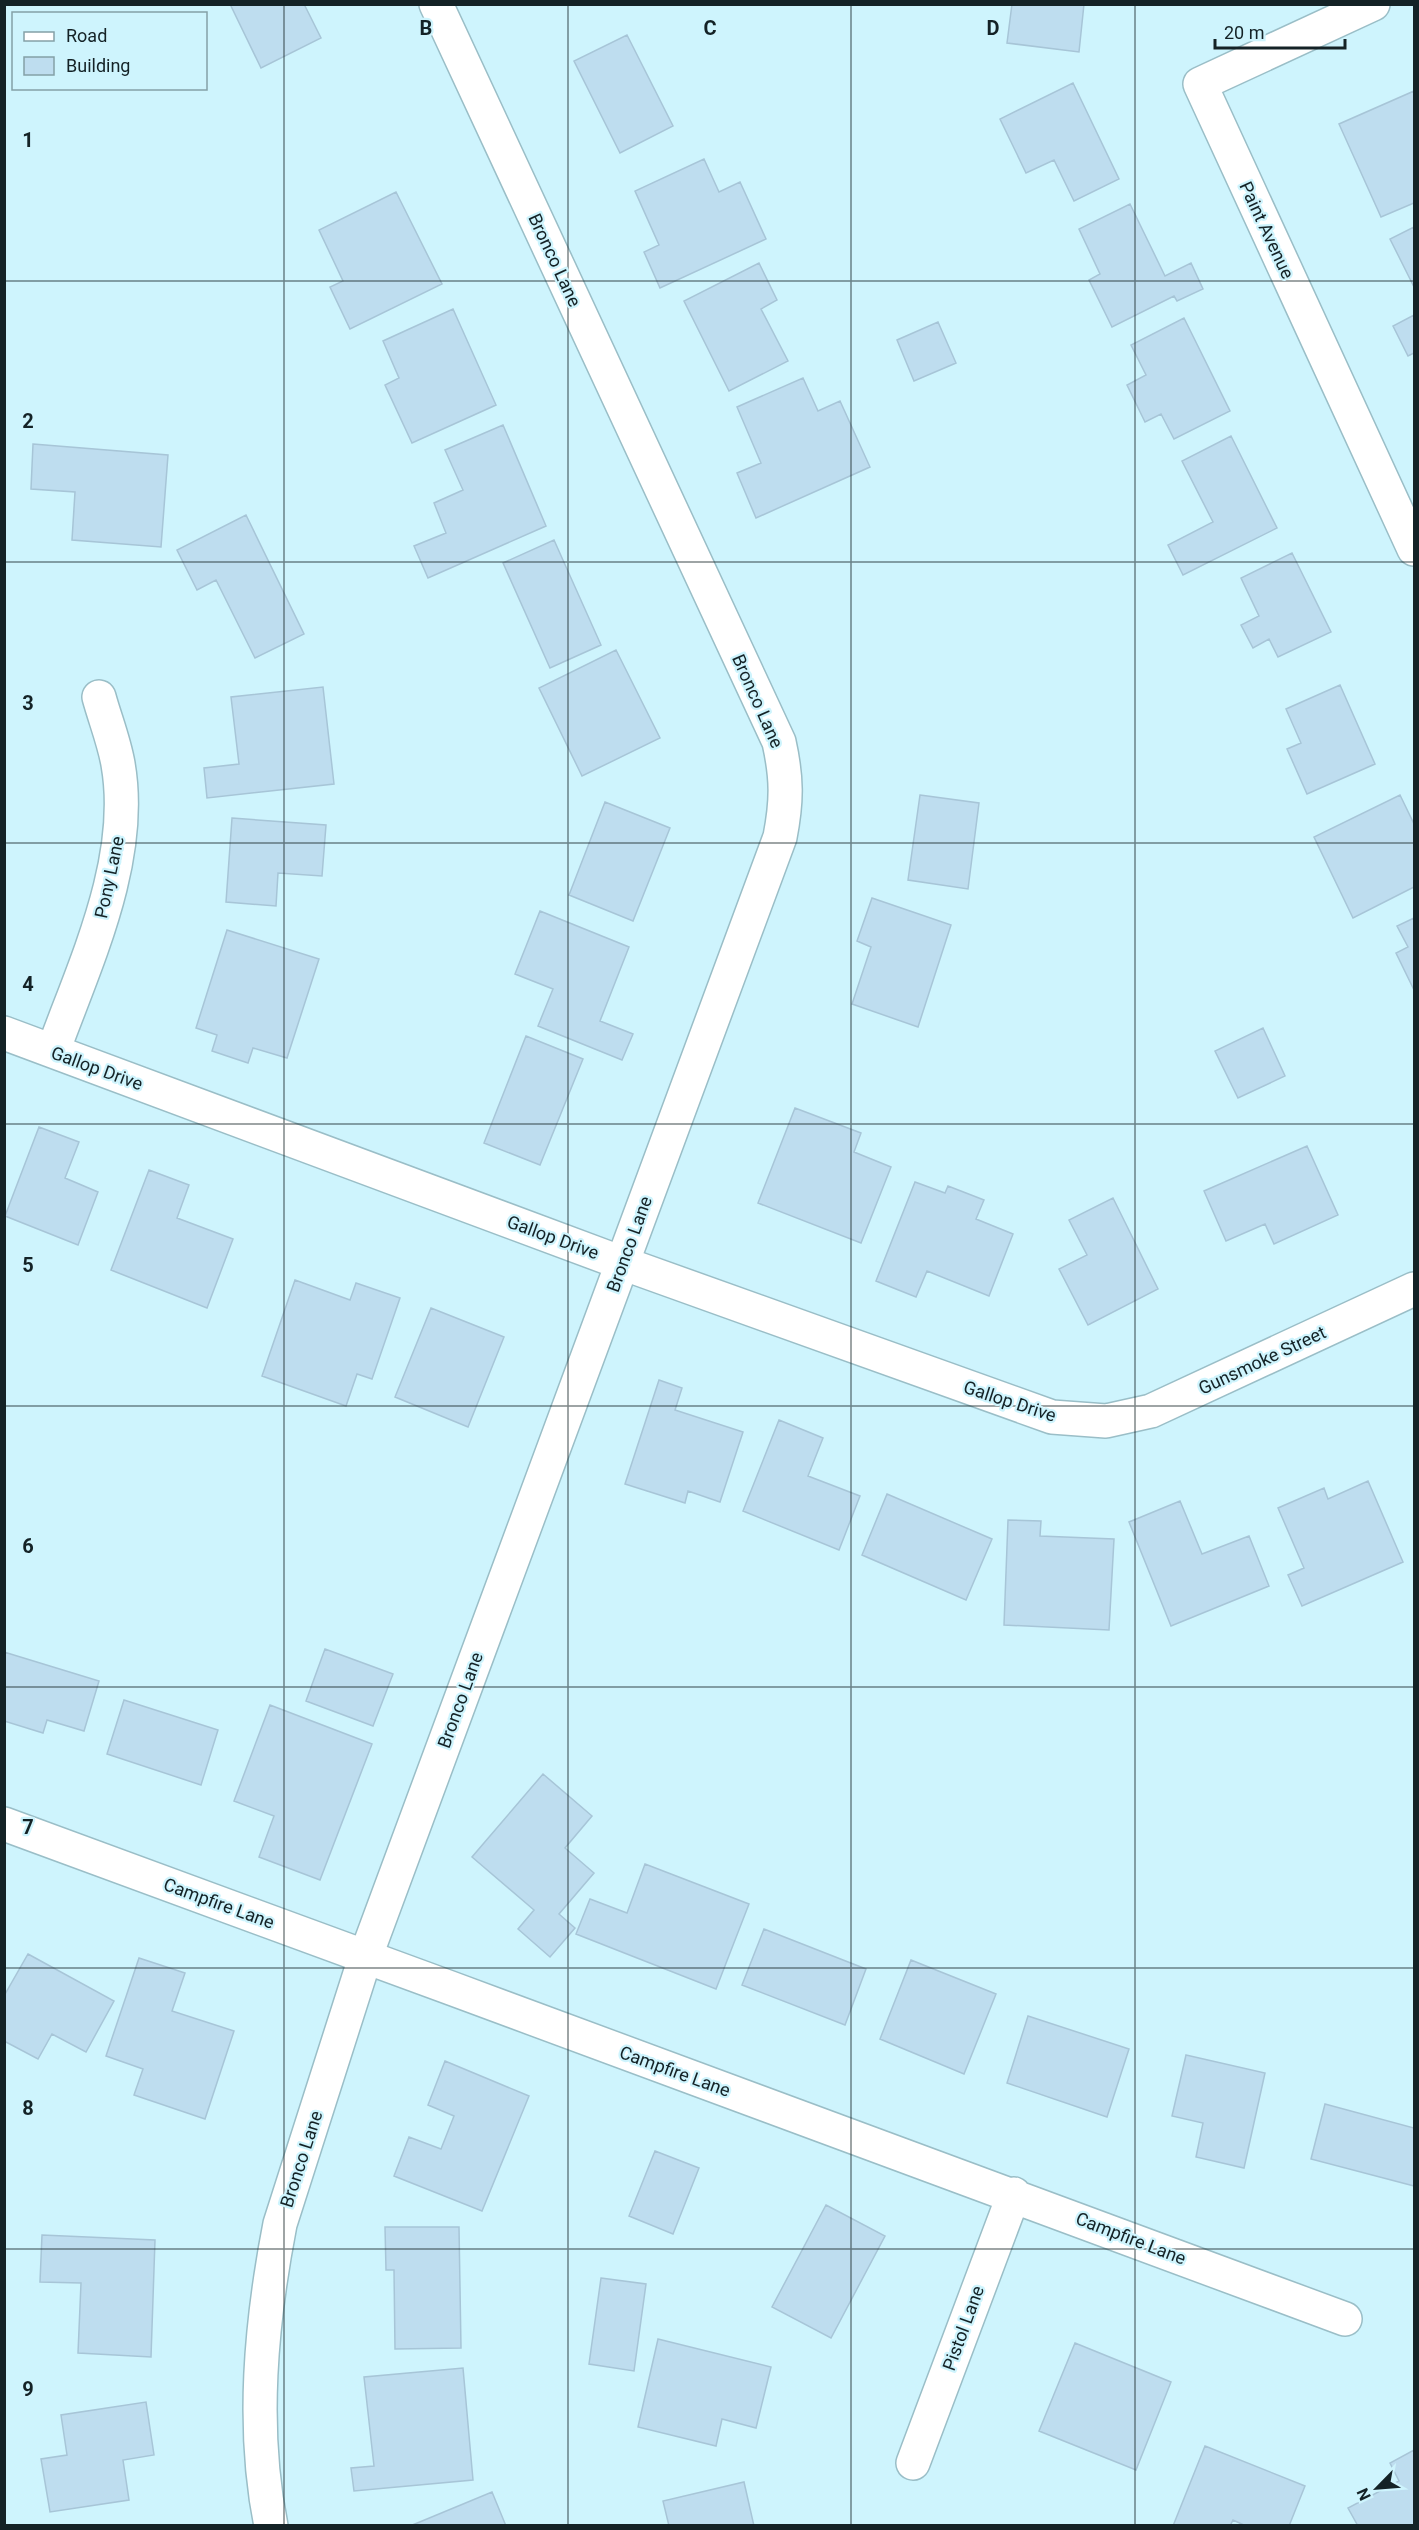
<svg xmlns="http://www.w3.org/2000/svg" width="1419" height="2530" font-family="Roboto,sans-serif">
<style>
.building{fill:#beddef;stroke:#a7c5d7;stroke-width:1.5}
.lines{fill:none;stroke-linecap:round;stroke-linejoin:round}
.minor-casing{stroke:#9abec7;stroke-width:36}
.minor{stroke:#fff;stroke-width:33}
.grid{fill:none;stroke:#142226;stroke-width:1.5;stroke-opacity:0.55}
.labels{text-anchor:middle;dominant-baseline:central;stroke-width:4.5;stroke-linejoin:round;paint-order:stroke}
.street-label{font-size:18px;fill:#142226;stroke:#cef4fd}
.grid-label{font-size:20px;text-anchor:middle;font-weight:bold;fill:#142226;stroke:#cef4fd;stroke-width:4.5;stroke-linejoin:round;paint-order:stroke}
</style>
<rect width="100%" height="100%" fill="#cef4fd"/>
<path class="building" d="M230,4H304L321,38L261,68Z
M1012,4H1084L1079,52L1007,43Z
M627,35L673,126L620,153L574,61Z
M1073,83L1119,179L1074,201L1054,160L1026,173L1000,119Z
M1414,91V203L1381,217L1339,124Z
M704,159L719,192L740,182L766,239L660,288L644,252L659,245L635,191Z
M396,192L442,284L350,329L330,287L343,281L319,230Z
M1130,204L1165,276L1191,263L1203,289L1177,301L1174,296L1112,327L1089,280L1100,274L1079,229Z
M1414,227V287L1390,239Z
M759,263L777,300L761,309L788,361L729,391L684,301Z
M453,309L496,405L412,443L385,385L399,378L383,341Z
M1414,315V353L1408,356L1393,326Z
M1184,318L1230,411L1174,439L1161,414L1145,422L1127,385L1146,375L1131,345Z
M938,322L956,363L914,381L897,340Z
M803,378L818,411L840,401L870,467L756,518L737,473L761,463L737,407Z
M503,425L546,526L428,578L414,546L446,533L434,503L463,490L445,450Z
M1231,436L1277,528L1183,575L1168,545L1213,522L1182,461Z
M33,444L168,455L161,547L72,540L75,492L31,489Z
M246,515L304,634L255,658L216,580L197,590L177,550Z
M554,540L601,645L550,668L503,563Z
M1292,553L1331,632L1278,657L1269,639L1253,648L1241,625L1259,616L1241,578Z
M616,650L660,738L582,776L539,688Z
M1340,685L1375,764L1307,794L1287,749L1301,743L1286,709Z
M323,687L334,784L207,798L204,768L239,764L231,697Z
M920,795L979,803L968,889L908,880Z
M1400,795L1414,824V887L1353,918L1314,837Z
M605,802L670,828L633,921L569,895Z
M232,818L326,825L322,876L278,873L276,906L226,902Z
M872,898L951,925L918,1027L852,1004L871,947L857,941Z
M540,911L629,947L600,1021L633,1034L622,1060L538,1026L553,989L515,974Z
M1414,918V990L1396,953L1408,947L1397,926Z
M227,930L319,959L287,1058L253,1048L248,1063L212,1051L217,1035L196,1028Z
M1263,1028L1285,1076L1238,1098L1215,1051Z
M526,1036L583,1059L540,1165L484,1143Z
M795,1108L861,1133L854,1152L891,1167L861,1243L758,1203Z
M39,1127L79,1142L65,1178L98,1192L78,1245L5,1216Z
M1307,1146L1338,1215L1274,1244L1265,1224L1226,1241L1204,1191Z
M149,1170L189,1185L177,1218L233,1239L207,1308L111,1270Z
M915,1182L945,1193L948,1186L984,1200L976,1219L1013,1234L989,1296L927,1271L916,1297L876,1281Z
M1113,1198L1158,1289L1088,1325L1059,1269L1087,1255L1069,1220Z
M295,1280L350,1300L356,1283L400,1298L372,1379L357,1374L346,1406L262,1376Z
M431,1308L504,1337L468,1427L395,1397Z
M659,1380L682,1388L675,1410L743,1432L720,1502L688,1491L685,1503L625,1484Z
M779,1420L823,1438L808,1476L860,1496L839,1550L743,1511Z
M1368,1481L1403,1562L1302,1606L1288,1575L1304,1568L1278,1508L1324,1488L1328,1499Z
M887,1494L992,1539L966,1600L862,1555Z
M1180,1501L1202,1554L1249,1536L1269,1586L1171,1626L1129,1522Z
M1008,1520L1041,1521L1040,1536L1114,1539L1109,1630L1004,1625Z
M325,1649L393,1674L373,1726L306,1701Z
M4,1652L99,1681L84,1731L47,1720L43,1733L4,1721Z
M124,1700L218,1730L201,1785L107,1754Z
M270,1705L372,1744L320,1880L259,1857L274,1816L234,1801Z
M543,1774L592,1816L565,1848L594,1873L559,1914L575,1928L550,1957L518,1929L534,1910L472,1857Z
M645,1864L749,1904L716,1989L576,1934L590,1899L627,1913Z
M764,1929L866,1969L845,2025L742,1985Z
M28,1954L114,2001L86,2052L52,2034L38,2059L4,2041V1996Z
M139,1958L185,1973L172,2011L234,2031L205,2119L134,2095L143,2069L106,2056Z
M911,1960L996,1994L964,2074L880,2039Z
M1028,2016L1129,2049L1107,2117L1007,2083Z
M1186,2055L1265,2073L1244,2168L1196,2157L1203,2123L1172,2116Z
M445,2061L529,2096L482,2211L394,2176L409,2137L441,2149L454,2116L428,2105Z
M1325,2104L1414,2128V2186L1311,2159Z
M655,2151L699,2168L673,2234L629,2216Z
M826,2205L885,2236L831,2338L772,2307Z
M385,2227H459L461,2348L395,2349L394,2270H386Z
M42,2235L155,2240L151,2357L78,2353L81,2283L40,2282Z
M601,2278L646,2284L634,2371L589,2364Z
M658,2339L771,2367L756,2428L722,2419L716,2446L638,2427Z
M1075,2343L1171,2382L1136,2470L1039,2431Z
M463,2368L473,2480L354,2491L351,2468L374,2466L364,2377Z
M146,2402L154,2455L123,2460L129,2500L50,2512L41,2459L67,2455L61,2415Z
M1205,2446L1305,2486L1289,2526H1246L1233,2520L1230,2526H1173Z
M1414,2450V2526H1358L1348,2508L1399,2481L1390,2463Z
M744,2482L754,2526H669L663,2501Z
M492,2492L506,2526H410Z"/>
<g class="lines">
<defs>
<path id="minor" d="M1373,4L1200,84L1414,549
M4,1033L622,1263L1052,1417L1106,1421L1151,1411L1414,1289
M53,1051C85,963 135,860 118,764C114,741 105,719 99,697
M4,1824C451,1989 900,2151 1345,2319
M913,2463L1014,2194
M271,2526C251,2427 261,2322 280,2224L365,1958L780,837C787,801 787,778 779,742L436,4"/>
</defs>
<use href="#minor" class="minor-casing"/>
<use href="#minor" class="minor"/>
</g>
<path class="grid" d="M284,4V2526M568,4V2526M851,4V2526M1135,4V2526M4,281H1414M4,562H1414M4,843H1414M4,1124H1414M4,1406H1414M4,1687H1414M4,1968H1414M4,2249H1414"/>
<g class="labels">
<g class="street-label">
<text transform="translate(1267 230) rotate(65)">Paint Avenue</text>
<text transform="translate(555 260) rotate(65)">Bronco Lane</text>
<text transform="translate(758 701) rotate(66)">Bronco Lane</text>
<text transform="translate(109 877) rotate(-78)">Pony Lane</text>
<text transform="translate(97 1068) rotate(20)">Gallop Drive</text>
<text transform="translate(553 1237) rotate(20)">Gallop Drive</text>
<text transform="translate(629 1244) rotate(-70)">Bronco Lane</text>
<text transform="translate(1262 1360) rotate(-25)">Gunsmoke Street</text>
<text transform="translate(1010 1401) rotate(18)">Gallop Drive</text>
<text transform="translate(460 1700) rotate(-70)">Bronco Lane</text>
<text transform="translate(219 1903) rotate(20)">Campfire Lane</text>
<text transform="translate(675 2071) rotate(20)">Campfire Lane</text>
<text transform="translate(301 2159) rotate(-72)">Bronco Lane</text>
<text transform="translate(1131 2238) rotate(21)">Campfire Lane</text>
<text transform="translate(963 2328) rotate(-70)">Pistol Lane</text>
</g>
</g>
<g class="grid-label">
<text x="426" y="35">B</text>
<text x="710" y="35">C</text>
<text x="993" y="35">D</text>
<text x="28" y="147">1</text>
<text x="28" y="428">2</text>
<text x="28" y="710">3</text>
<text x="28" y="991">4</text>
<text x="28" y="1272">5</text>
<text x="28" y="1553">6</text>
<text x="28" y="1834">7</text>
<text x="28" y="2115">8</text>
<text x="28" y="2396">9</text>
</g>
<rect width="1419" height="2530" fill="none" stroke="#142226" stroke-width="12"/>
<rect x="12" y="12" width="195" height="78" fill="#cef4fd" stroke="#84a0a7" stroke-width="1.5"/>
<rect x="24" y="32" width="30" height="9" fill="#ffffff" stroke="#84a0a7" stroke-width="1.5"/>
<text x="66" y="42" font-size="18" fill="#142226">Road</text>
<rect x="24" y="57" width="30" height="18" fill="#beddef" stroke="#84a0a7" stroke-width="1.5"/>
<text x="66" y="72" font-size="18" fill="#142226">Building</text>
<g transform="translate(1377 2488) rotate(245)" stroke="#cef4fd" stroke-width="4.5" paint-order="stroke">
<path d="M0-4.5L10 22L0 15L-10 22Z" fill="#142226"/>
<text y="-9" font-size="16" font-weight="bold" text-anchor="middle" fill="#142226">N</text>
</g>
<path d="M1215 39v9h130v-9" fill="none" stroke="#142226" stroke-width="3"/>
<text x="1224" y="39" font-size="18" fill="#142226" stroke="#cef4fd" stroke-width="4.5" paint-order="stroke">20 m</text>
</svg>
